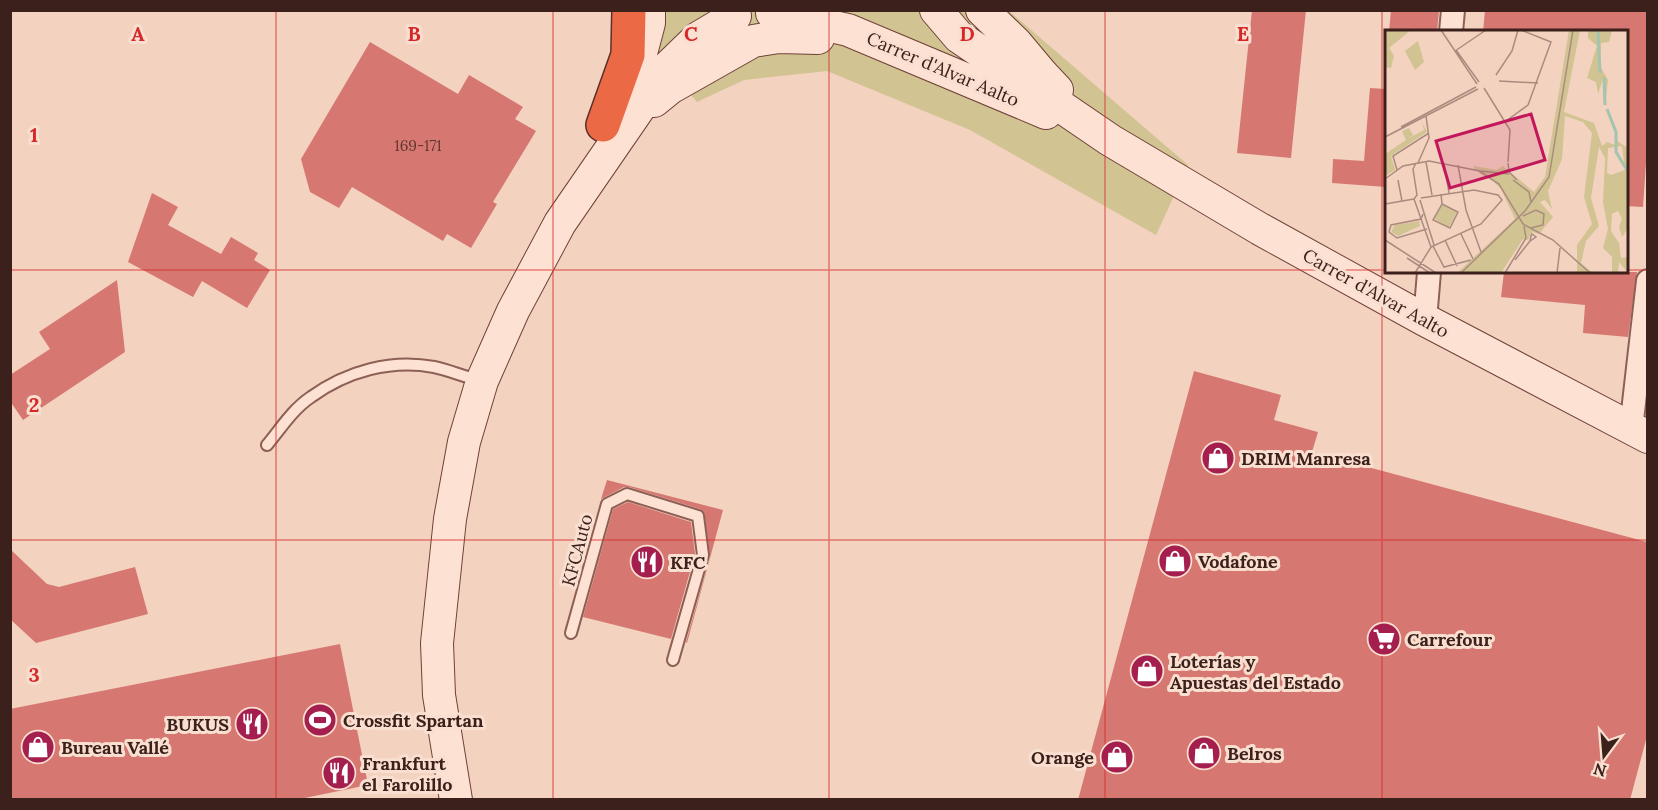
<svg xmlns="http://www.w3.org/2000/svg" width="1658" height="810" font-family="Lora,serif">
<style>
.green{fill:#d2c392}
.building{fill:#d67871}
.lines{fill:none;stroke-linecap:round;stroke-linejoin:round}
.lane-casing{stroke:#8e6055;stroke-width:14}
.street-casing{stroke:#8e6055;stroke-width:26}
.secondary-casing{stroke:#704139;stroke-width:34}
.highway-casing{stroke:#5b302a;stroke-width:36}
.lane{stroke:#fde2d4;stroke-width:10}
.street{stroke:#fde2d4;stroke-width:22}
.secondary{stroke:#fde2d4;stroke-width:32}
.highway{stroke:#ec6946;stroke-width:33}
.grid{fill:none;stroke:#d62828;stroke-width:1.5;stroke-opacity:0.55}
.labels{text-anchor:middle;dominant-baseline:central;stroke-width:6;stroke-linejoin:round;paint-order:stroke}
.number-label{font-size:15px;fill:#623630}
.street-label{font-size:18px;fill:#3c201b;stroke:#f9dfd0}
.poi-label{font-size:18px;font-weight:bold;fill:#3c201b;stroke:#f9dfd0;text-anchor:start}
.inset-river{fill:none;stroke:#a3c4af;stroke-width:3}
.inset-road{fill:none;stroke:#aa8b7e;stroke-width:1.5}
.view{fill:#c2185b;fill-opacity:0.15;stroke:#c2185b;stroke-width:3}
.inset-edge{fill:none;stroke:#3c201b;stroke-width:3}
.grid-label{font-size:20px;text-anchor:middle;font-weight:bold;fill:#d62828;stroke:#f9dfd0;stroke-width:6;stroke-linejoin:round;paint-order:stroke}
</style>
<rect width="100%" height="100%" fill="#f3d2c0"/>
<path class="green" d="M619,11H1009L1188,165L1156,235L970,130L827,71L744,80L697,102Z"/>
<path class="building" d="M1252,10H1306L1291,158L1237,153Z
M1391,10H1439L1437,32H1389Z
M1485,10H1647V148L1643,207L1626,206V32H1483Z
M370,42L458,94L469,75L523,107L515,119L536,131L493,202L497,204L471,248L447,234L443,241L352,187L339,208L310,192L301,159Z
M1370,88L1386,89V187L1332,183L1333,159L1364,161Z
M152,193L178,207L168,225L221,254L231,237L258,253L254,260L270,270L247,308L202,281L193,297L128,262Z
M1504,272H1637L1628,337L1583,333L1585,305L1501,297Z
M117,280L125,352L23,420L10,401V375L50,349L39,332Z
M1194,371L1281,395L1274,420L1318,432L1312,452L1647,542V736L1630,800H1078Z
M607,480L723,510L687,643L686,642L710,557L704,512L700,509L629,487H624L601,499Z
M628,502L691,522L695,554L671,639L583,617L613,509Z
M10,549L47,584L59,587L135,567L148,614L36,643L10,619Z
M340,644L368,785L295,800H10V709Z"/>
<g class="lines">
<defs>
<path id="lane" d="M267,445C281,428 293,409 311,397C347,371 391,359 434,367C449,370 464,377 479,380
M571,633L607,504L627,494L698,516L703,555L673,660"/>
<path id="street" d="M1451,32L1453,10
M1425,320L1429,272
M1631,429L1648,281"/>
<path id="secondary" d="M936,10L959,37L1110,140L1260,229L1425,320L1648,437
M982,10L1016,43L1042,74L1057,90
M772,13L848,30L1046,113
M634,80L649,23V10
M654,101L670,88L753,41L779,37L818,38
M456,800L439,695L437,643L450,519L464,442L482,381L513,311L560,223L666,69L698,38L735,16"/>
<path id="highway" d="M603,125L628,55L629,10"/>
</defs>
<use href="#lane" class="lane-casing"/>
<use href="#street" class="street-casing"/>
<use href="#secondary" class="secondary-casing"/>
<use href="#highway" class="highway-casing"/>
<use href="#lane" class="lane"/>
<use href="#street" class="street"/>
<use href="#secondary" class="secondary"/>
<use href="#highway" class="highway"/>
</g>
<path class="grid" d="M276,10V800M553,10V800M829,10V800M1105,10V800M1382,10V800M10,270H1386M1626,270H1648M10,540H1648"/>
<defs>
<symbol id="shop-disc" viewBox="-11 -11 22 22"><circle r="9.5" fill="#a41e4e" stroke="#f9dfd0"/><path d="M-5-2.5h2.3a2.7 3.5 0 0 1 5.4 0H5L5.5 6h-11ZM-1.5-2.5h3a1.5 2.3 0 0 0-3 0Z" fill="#fff"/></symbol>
<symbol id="restaurant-disc" viewBox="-11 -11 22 22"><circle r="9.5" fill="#a41e4e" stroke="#f9dfd0"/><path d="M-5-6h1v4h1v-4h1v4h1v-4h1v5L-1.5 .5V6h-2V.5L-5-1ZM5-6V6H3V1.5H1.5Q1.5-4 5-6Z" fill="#fff"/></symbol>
<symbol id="supermarket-disc" viewBox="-11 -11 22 22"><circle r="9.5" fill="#a41e4e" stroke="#f9dfd0"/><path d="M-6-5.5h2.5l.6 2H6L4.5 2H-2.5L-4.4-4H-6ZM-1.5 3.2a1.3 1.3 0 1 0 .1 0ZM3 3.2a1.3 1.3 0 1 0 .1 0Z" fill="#fff"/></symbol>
<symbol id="stadium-disc" viewBox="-11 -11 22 22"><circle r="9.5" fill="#a41e4e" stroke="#f9dfd0"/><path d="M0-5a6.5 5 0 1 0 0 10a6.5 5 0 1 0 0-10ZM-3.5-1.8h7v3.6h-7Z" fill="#fff"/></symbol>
</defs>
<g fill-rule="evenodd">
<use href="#shop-disc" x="1199" y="439" width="38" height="38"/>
<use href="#shop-disc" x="1156" y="542" width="38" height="38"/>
<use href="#restaurant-disc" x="628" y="543" width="38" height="38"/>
<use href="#supermarket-disc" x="1365" y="620" width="38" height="38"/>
<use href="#shop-disc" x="1128" y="652" width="38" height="38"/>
<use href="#stadium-disc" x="301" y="701" width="38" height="38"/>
<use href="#restaurant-disc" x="233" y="705" width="38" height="38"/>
<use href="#shop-disc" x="19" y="728" width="38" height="38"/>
<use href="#shop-disc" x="1185" y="734" width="38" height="38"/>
<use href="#shop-disc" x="1098" y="738" width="38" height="38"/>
<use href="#restaurant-disc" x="320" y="754" width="38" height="38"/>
</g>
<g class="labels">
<g class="number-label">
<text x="418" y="145">169-171</text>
</g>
<g class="street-label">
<text transform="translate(943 69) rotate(23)">Carrer d'Alvar Aalto</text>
<text transform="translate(1376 293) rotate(29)">Carrer d'Alvar Aalto</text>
<text transform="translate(577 550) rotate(-75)">KFCAuto</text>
</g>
<g class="poi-label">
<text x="1241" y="458">DRIM Manresa</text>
<text x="1198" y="561">Vodafone</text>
<text x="670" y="562">KFC</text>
<text x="1407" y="639">Carrefour</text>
<text x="1170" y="661">Loterías y<tspan x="1170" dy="21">Apuestas del Estado</tspan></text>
<text x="343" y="720">Crossfit Spartan</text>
<text x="229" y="724" text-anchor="end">BUKUS</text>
<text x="61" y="747">Bureau Vallé</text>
<text x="1227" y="753">Belros</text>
<text x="1094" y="757" text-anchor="end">Orange</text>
<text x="362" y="763">Frankfurt<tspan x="362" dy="21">el Farolillo</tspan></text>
</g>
</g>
<g transform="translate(1385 30)">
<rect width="243" height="243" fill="#f3d2c0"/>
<path d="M0,0H26L4,18L9,26L6,38L0,37ZM184,0H195L179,82L209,93L217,116L222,112L232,116V111L243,118V198L237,207L234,197L237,189L233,181L227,184L226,201L234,213L236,228L243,227V243L234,232L233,243H227V227L218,218L223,199L218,172L220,128L214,117L206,168L214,196L201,211L196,233L208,243H192V215L207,194L199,167L207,103L198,92L180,86L177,129L163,161L167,179L160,170L155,172L168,187L154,204L147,202L143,210L138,209L116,243H72L130,189L116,159L105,148L89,140V136L111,140L118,136L149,162L160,147ZM237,116L240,140L226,145L222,143L223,118ZM203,0H227L224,12L216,13L215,36L223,50L220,76L218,49L213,64L211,52L202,48L212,16L203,8ZM33,11L39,32L30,40L20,21ZM37,92L42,102L6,126L10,140L0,146V124L21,110L17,101L24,98L28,105L22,109L39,100ZM57,174L72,182L64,197L49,189ZM34,191L35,196L13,206L6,202L10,195Z" fill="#d2c392" fill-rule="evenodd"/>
<path class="inset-river" d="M213,0L215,43M219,47L220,75M222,79L231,102V122L242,140"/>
<path class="inset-road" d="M56,0L92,54M71,20L94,52M70,21L101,0M111,45L127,21L133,0M114,51L153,53M99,58L125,100L123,132M121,91L143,75L166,12L136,0M16,97L91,57M0,107L93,59M41,132L47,165M33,133L44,108L41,86M59,133L64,163M123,133L124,142L132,150M73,135L81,180L96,222M12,140L8,126L44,103M94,141L114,154L138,194L168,210L205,243M95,141L124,144M0,149L18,136L44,131L95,141M13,150L17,171M128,150L144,162L146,172M56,164L57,174L48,190L65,198L73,182L57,174M29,169L46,217M29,169L32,165L28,139L31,133M35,170L49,215M0,174L29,169M38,184L36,189L6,195L4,202L12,208L42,199M138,186L151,180L159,184L158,195L146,198M76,204L88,229M147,204L151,207L145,211L146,206ZM0,210L51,243M60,210L72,236M48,216L59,237L86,230M22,228L45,243M130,230L145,211M30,243L46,217L96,194L117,170L113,165L89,160L36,168M76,243L140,181L164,147L188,0M120,243L141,208L139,196M172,243L175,218"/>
<path class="view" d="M146,84L160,130L65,158L51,111Z"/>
<rect width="243" height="243" class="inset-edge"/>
</g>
<g class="grid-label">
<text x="138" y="41">A</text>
<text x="414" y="41">B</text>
<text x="691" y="41">C</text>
<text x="967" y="41">D</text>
<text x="1243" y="41">E</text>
<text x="34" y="142">1</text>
<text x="34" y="412">2</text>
<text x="34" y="682">3</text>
</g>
<rect width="1658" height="810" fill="none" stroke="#3c201b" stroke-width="24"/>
<g transform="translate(1604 756) rotate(196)" stroke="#f9dfd0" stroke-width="4.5" paint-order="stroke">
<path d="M0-4.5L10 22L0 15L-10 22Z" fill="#3c201b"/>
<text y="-9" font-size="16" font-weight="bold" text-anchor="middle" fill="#3c201b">N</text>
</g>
</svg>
